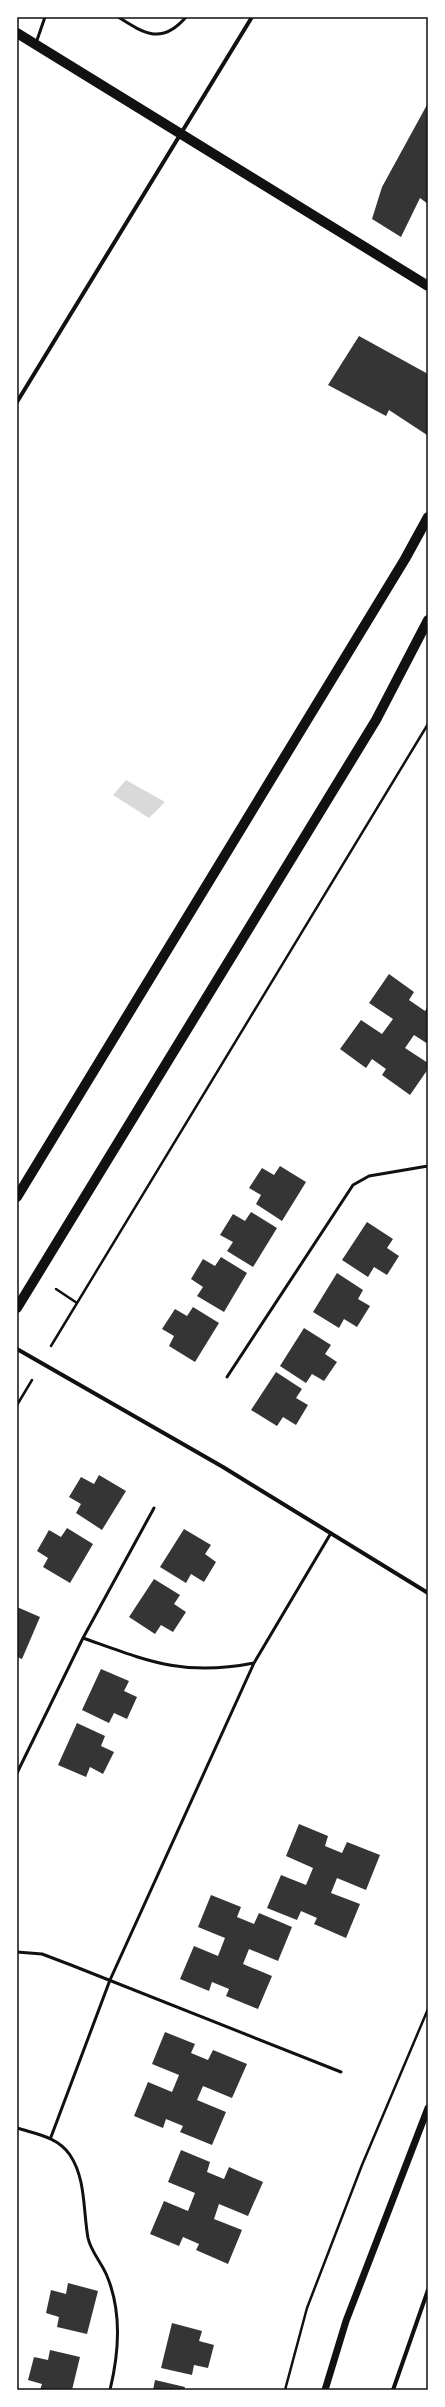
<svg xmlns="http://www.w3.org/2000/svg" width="445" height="2407" font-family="'Nunito Sans',sans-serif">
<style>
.water{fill:#d9d9d9}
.building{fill:#353535}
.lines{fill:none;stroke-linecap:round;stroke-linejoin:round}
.path{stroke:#111;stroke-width:2.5}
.service{stroke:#111;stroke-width:3}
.minor{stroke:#111;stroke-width:4}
.tertiary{stroke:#111;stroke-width:7}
.primary{stroke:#111;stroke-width:10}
.neatline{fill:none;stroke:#111;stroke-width:1.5}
</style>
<rect width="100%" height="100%" fill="#fff"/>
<path class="water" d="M126,780L165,802L149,818L113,795Z"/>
<path class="building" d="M428,103V204L420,198L401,237L372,219L382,187Z
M359,336L428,374L427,435L389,410L386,416L328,385Z
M389,974L414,992L409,1000L425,1011L428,1006V1044L414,1035L405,1048L428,1063V1069L410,1095L382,1075L386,1069L372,1059L366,1068L340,1049L361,1020L382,1034L393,1019L369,1003Z
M280,1166L306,1182L282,1221L256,1204L261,1195L249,1188L262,1168L274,1175Z
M251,1212L277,1228L253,1267L227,1251L233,1242L220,1235L233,1214L245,1221Z
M367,1222L393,1239L387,1248L399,1256L387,1275L374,1267L368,1277L342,1260Z
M221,1257L247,1273L224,1312L197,1296L203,1287L191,1279L203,1259L215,1266Z
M337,1273L363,1290L358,1299L370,1306L357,1327L344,1319L339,1328L313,1312Z
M193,1307L219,1323L195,1362L169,1346L174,1336L162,1329L175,1309L187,1316Z
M304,1328L331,1345L325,1354L337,1362L324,1381L312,1374L306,1383L280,1366Z
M276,1372L302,1389L296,1398L308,1405L296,1425L283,1417L277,1426L251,1410Z
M99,1475L126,1491L102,1530L76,1513L81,1504L69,1497L81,1477L94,1484Z
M67,1528L93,1544L70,1583L43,1567L48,1558L37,1551L49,1530L61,1537Z
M184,1529L211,1545L205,1554L216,1562L204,1582L191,1574L186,1583L160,1567Z
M154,1579L180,1595L174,1604L186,1612L173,1632L161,1625L155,1634L129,1617Z
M17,1607L40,1617L22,1659L17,1657Z
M101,1669L129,1681L124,1691L137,1697L127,1719L114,1713L109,1723L82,1710Z
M77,1723L105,1736L101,1746L114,1752L103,1774L90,1767L86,1777L58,1765Z
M299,1824L328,1836L325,1846L342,1853L347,1842L380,1855L366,1890L337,1878L331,1893L360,1904L346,1938L314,1924L317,1918L301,1911L297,1920L267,1908L281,1875L306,1885L313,1868L286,1856Z
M211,1895L241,1907L237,1917L254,1924L259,1913L292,1927L278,1961L249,1949L243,1964L272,1976L258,2009L226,1996L229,1989L212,1982L209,1991L180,1979L194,1946L218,1956L225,1938L198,1927Z
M165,2032L195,2044L191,2053L208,2060L213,2050L247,2064L232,2098L203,2086L197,2100L226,2112L212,2145L180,2132L183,2126L166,2119L163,2128L134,2116L148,2082L172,2092L179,2075L152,2064Z
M181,2150L210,2162L207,2172L224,2179L229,2167L263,2182L248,2216L219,2204L214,2219L242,2230L228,2264L196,2250L199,2244L183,2237L179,2246L150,2234L164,2201L188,2211L195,2193L168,2182Z
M68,2283L98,2291L87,2334L57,2327L59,2317L46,2313L51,2290L66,2294Z
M172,2323L202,2331L199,2341L214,2345L208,2368L194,2365L192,2375L161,2368Z
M50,2350L80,2357L72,2390H40L42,2384L28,2380L34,2357L48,2360Z
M155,2380L185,2387L184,2390H153Z"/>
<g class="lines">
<path class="path" d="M56,1289L77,1303
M51,1346L428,724
M17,1405L32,1380
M285,2390L307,2308L362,2165L428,2009"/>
<path class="service" d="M118,17C145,34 162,45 186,17
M36,43L45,17
M227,1377L353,1185L369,1176L428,1166
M83,1638C148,1661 183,1677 254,1663
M17,1773L83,1638L154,1508
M17,1952L42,1954L71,1965L341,2072
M17,2128C36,2134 58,2137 70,2155C86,2179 83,2210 88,2238C91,2252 102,2263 107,2276C122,2312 119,2353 110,2390
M51,2137L110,1980L254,1663L331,1533"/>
<path class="minor" d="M17,402L252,17
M17,1349L223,1467L428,1593
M393,2390L428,2290"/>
<path class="tertiary" d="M325,2390L346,2321L428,2108"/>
<path class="primary" d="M17,33L428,286
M17,1197L405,559L428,517
M17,1308L376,720L428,620"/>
</g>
<rect width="445" height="2407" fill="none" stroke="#ffffff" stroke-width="36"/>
<rect x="18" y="18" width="409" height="2371" class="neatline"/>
</svg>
